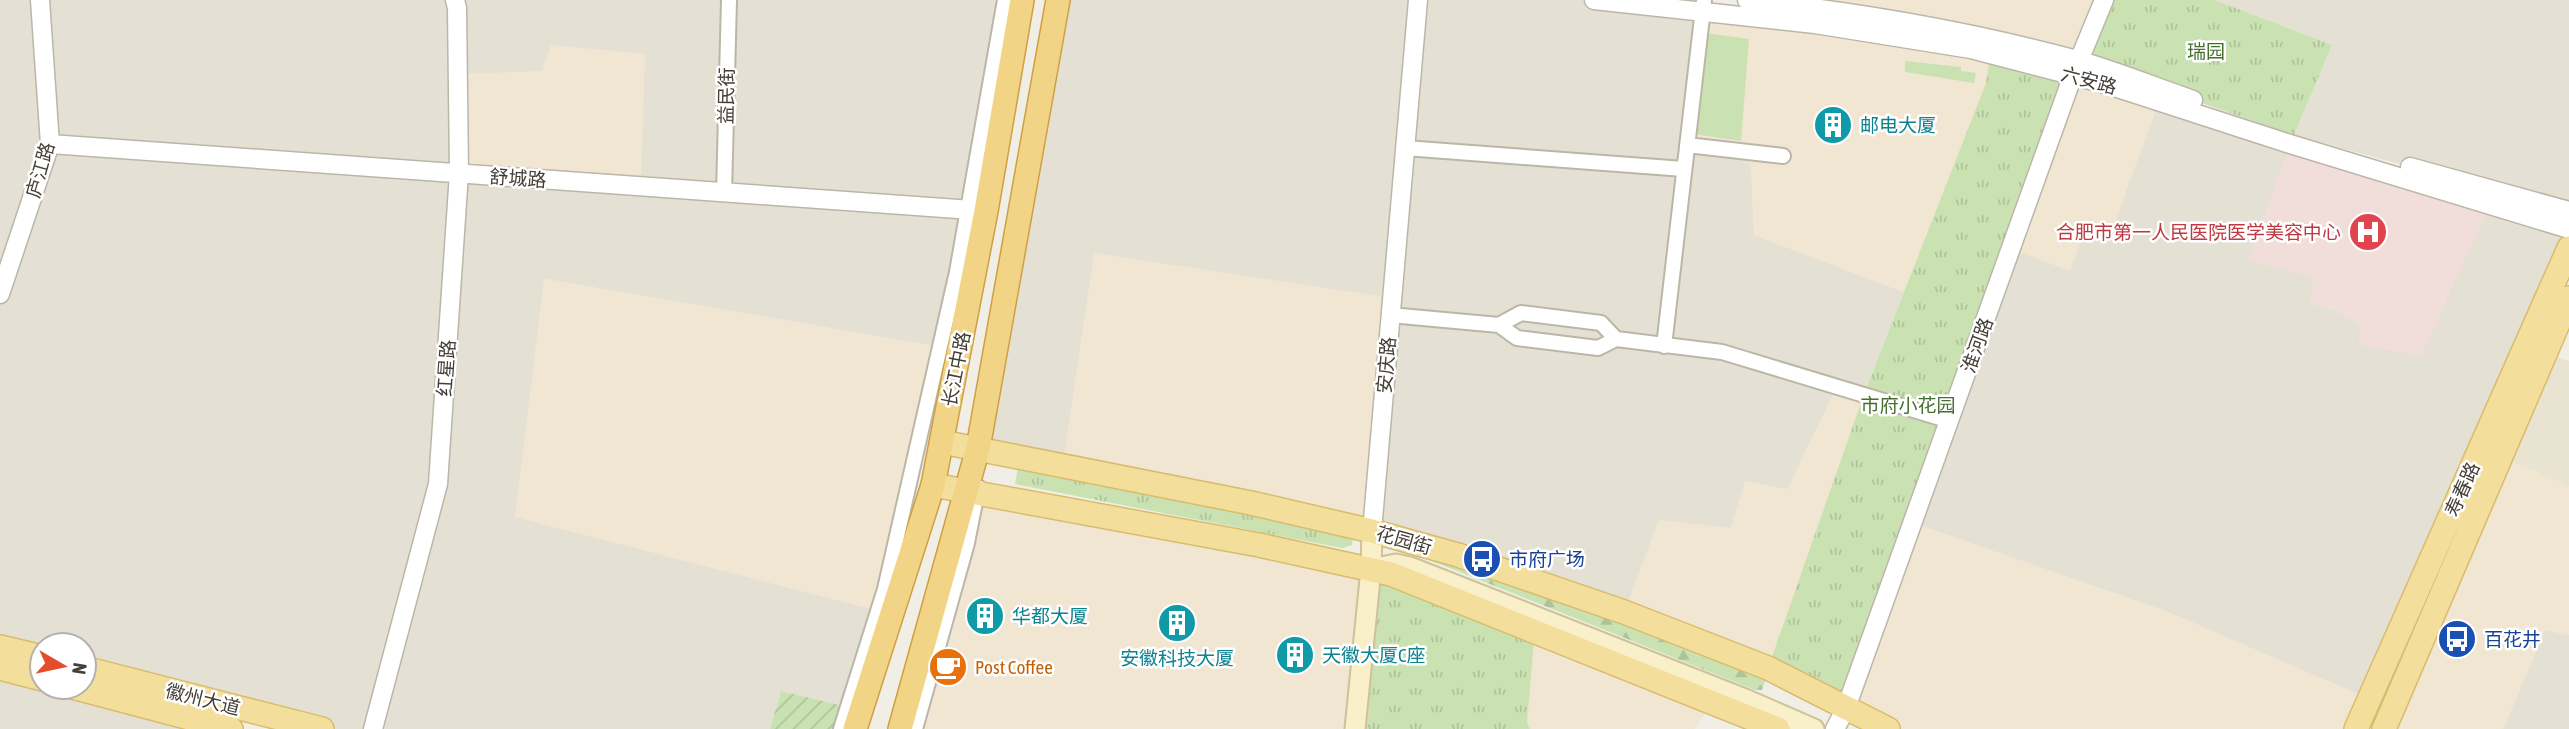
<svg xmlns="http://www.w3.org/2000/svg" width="2569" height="729" font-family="'Asap Condensed','Noto Sans SC',sans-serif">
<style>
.residential{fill:#e5e0d4}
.commercial{fill:#f1e6d2}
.education{fill:#e9e3d1}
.medical{fill:#f1deda}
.grass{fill:#cae2b2}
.forest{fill:url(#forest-firs)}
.park{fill:url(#park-tufts)}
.garden{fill:url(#garden-furrows)}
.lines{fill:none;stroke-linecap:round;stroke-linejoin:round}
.minor-casing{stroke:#bcb6a9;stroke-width:18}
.tertiary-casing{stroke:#bcb6a9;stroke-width:21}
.secondary-casing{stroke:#cdc299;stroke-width:23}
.primary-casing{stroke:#d8bc6d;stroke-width:26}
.trunk-casing{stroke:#cea043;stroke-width:26}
.minor{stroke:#fff;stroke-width:14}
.tertiary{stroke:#fff;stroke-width:18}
.secondary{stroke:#f9efc8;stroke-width:19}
.primary{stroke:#f4de9b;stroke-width:23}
.trunk{stroke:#f2d486;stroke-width:23}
.labels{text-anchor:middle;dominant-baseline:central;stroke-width:5;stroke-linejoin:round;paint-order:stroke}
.park-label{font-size:19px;fill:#456f2f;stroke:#fff}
.street-label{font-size:19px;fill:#433e36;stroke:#fff}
.culture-label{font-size:19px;fill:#0d838f;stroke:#fff;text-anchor:start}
.health-label{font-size:19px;fill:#be3a42;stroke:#fff;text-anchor:end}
.transit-label{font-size:19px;fill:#164399;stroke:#fff;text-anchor:start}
.food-label{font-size:19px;fill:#c56008;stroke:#fff;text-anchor:start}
</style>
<defs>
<pattern id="forest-firs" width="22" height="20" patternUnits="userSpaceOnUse" patternTransform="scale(1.75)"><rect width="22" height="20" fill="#cae2b2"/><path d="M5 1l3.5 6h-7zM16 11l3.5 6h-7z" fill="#afc39a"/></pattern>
<pattern id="park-tufts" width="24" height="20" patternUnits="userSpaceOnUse" patternTransform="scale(1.75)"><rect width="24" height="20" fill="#cae2b2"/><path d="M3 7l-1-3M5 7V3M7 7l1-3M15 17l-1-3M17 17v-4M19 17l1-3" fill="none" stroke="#afc39a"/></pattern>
<pattern id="garden-furrows" width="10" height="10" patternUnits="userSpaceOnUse" patternTransform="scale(1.75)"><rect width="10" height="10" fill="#cae2b2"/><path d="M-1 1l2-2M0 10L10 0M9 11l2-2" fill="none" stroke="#afc39a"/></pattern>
</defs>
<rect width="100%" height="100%" fill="#f1eee6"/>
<path class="residential" d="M0,0H1021L940,347L545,279L878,611L848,707L781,691L770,729H322L84,668V645H42V657L0,647Z
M1068,0H1594L1702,12L1751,164L1754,235L1904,292L1864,394L1837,387L1787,490L1732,528L1624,612L1458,555L1063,464L987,450Z
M2215,0H2569V211L2294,135L2332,45Z
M2159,101L2290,144L2314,278L2311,303L2334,310L2362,325L2359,345L2490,204L2569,229V248L2369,699L2168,612L1913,523L2011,249L2070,270L2089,219L2113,227Z
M2545,630L2569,635V729H2503Z
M0,668L42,687H72L231,729H0Z"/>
<path class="commercial" d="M1818,0H2104L2078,60Z
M1702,12L1990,56L1986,83L1904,292L1754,235L1751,164L1687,145Z
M551,45L645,54L641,186L459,173L457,74L542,71Z
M2073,75L2159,101L2113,227L2089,219L2070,271L2011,249Z
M1094,253L1392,298L1372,531L1063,464Z
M544,279L940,347L878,611L515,517Z
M1838,386L1864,394L1768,668L1624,612L1659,520L1731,528L1745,481L1787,489Z
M2501,457L2569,486V635L2545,630L2503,729H2384Z
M977,494L1371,569L1355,729H915Z
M1913,523L2168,612L2369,699L2356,729H1888L1846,708Z
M1535,630L1712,702L1695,729H1530L1527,722Z"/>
<path class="education" d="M2546,353L2569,361V486L2501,457Z"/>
<path class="medical" d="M2290,144L2490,204L2421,356L2359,345L2362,325L2334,310L2311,303L2314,278L2248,260Z"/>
<path class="grass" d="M1706,33L1749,39L1741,141L1693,134Z
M1905,61L1961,67V71L1976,73L1974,83L1905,72Z"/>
<path class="forest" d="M1417,544L1766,679L1762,690H1755L1422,557Z"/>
<path class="park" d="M2104,0H2215L2332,45L2294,135L2078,60Z
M1990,56L2073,75L1846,708L1768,668L1864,394L1986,83Z
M1019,462L1353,538L1352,545L1342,548L1015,484Z
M1371,569L1535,630L1527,722L1530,729H1354Z"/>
<path class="garden" d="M781,691L848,707L841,729H770Z"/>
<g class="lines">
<defs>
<path id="minor" d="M1687,145L1783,156
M1405,148L1684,169
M724,193L729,0
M1390,315L1499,325L1521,313L1601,323L1616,339L1722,352L1950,421
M1499,325L1517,338L1598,348L1616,339
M1664,346L1704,0
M841,729L885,589L957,272L1005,0
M915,729L967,543L978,487"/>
<path id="tertiary" d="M1594,0L1815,24L1971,49L2102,83L2290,144L2569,229
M1747,0C1858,12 1970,31 2077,60C2116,71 2155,87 2193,100
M50,144L986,211
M2410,167L2569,211
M0,294L50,144L40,0
M1372,531L1418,0
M373,729L438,484L459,173L457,8L455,0
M1835,729L1846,708L2073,75L2104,0"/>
<path id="secondary" d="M1372,569L1396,564L1410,567L1745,699L1814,729
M1355,729L1371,569L1372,531"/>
<path id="primary" d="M942,442L1251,503L1372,531L1458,555L1624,612L1768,668L1888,729
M933,485L1259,545L1391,574L1778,729
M0,647L42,657
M0,668L42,679
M84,668L322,729
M72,687L231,729
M2356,729L2569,248
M2384,729L2569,298"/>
<path id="trunk" d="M855,729L933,485L986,211L1022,0
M900,729L978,448L1058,0"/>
</defs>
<use href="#minor" class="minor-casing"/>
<use href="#tertiary" class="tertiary-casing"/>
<use href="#secondary" class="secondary-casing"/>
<use href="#primary" class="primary-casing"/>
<use href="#trunk" class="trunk-casing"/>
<use href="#minor" class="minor"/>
<use href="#tertiary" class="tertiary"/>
<use href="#secondary" class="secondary"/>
<use href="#primary" class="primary"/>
<use href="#trunk" class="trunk"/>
</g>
<defs>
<symbol id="building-disc" viewBox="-11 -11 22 22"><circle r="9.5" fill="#0f9aa8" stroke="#fff"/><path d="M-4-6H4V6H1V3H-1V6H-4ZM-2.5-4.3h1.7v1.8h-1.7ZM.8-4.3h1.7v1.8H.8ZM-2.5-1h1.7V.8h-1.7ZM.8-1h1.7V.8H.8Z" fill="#fff"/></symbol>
<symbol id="hospital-disc" viewBox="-11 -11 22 22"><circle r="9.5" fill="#e0444e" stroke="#fff"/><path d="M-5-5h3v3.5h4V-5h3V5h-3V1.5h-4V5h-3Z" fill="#fff"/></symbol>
<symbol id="bus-disc" viewBox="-11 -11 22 22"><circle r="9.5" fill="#1a4fb4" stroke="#fff"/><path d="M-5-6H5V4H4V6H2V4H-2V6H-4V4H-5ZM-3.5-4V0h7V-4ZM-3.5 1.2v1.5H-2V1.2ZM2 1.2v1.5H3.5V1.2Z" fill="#fff"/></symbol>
<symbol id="cafe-disc" viewBox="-11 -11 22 22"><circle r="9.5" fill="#e8710a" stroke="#fff"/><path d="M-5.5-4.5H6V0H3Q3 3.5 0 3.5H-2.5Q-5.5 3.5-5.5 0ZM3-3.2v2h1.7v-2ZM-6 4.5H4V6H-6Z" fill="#fff"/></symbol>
</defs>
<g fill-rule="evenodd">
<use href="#building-disc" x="1811" y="103" width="44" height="44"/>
<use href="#hospital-disc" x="2346" y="210" width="44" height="44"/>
<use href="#bus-disc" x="1460" y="537" width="44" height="44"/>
<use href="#building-disc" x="963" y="594" width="44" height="44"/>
<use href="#building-disc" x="1155" y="601" width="44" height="44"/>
<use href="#bus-disc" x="2435" y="617" width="44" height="44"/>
<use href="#building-disc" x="1273" y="633" width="44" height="44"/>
<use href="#cafe-disc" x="926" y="645" width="44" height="44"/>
</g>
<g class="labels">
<g class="park-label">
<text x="2206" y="51">瑞园</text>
<text x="1908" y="405">市府小花园</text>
</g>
<g class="street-label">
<text transform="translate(2089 80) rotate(15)">六安路</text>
<text transform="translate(726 96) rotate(-89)">益民街</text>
<text transform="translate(40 170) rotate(-74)">庐江路</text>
<text transform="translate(518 178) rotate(4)">舒城路</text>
<text transform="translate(1977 345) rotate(-70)">淮河路</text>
<text transform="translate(1386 365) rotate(-85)">安庆路</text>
<text transform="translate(446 368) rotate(-86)">红星路</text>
<text transform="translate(956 369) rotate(-79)">长江中路</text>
<text transform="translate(2462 489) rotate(-66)">寿春路</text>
<text transform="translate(1404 540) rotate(16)">花园街</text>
<text transform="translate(203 699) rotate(14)">徽州大道</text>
</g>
<g class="culture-label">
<text x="1860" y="125">邮电大厦</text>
<text x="1012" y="616">华都大厦</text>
<text x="1322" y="655">天徽大厦C座</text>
<text x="1177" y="658" text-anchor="middle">安徽科技大厦</text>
</g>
<g class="health-label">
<text x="2341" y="232">合肥市第一人民医院医学美容中心</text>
</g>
<g class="transit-label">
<text x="1509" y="559">市府广场</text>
<text x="2484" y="639">百花井</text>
</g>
<g class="food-label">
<text x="975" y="667">Post Coffee</text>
</g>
</g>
<g transform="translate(63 666) rotate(99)"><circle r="33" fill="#ffffff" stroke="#b4b2af" stroke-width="2"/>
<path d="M0-5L12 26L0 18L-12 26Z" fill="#e54c29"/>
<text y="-10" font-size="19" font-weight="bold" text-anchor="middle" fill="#433e36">N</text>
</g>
</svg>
